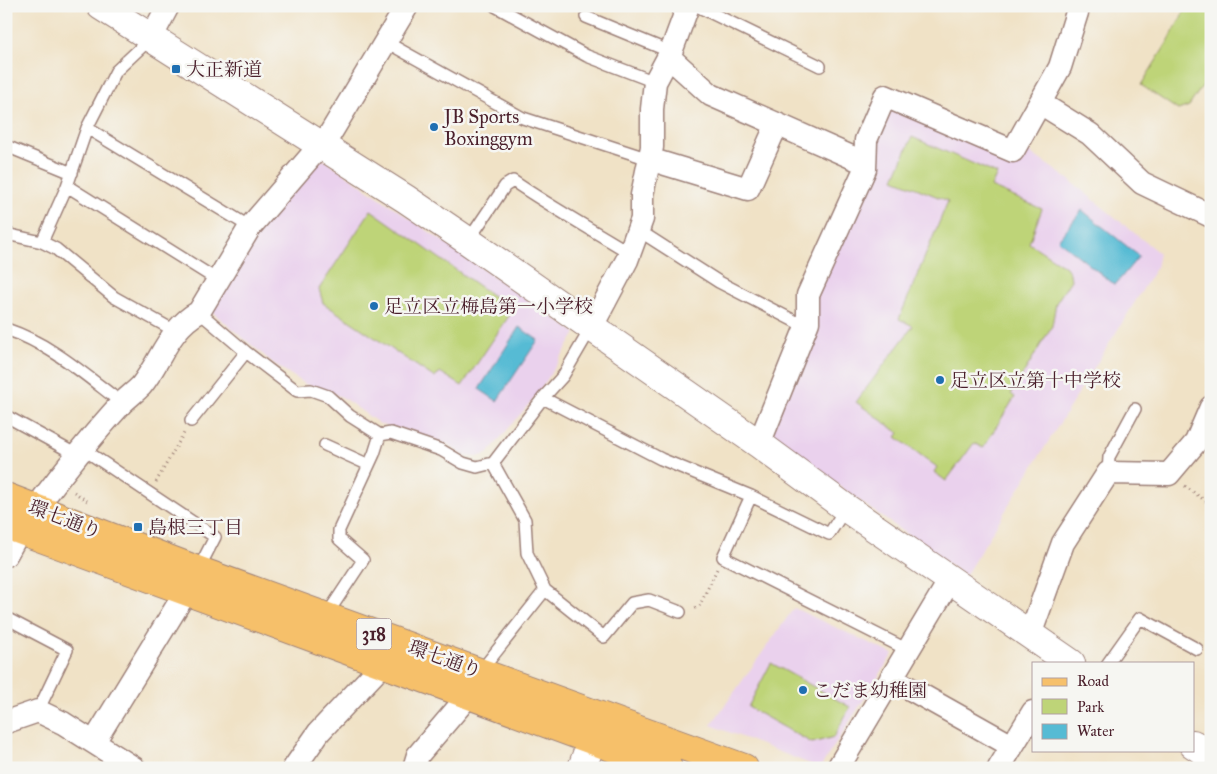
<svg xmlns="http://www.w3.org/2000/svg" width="1217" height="774" font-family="'IM FELL Great Primer','Noto Serif JP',serif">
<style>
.built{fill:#ead1ed}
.green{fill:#bed478;stroke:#847a52}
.water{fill:#56bbd4;stroke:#506d80}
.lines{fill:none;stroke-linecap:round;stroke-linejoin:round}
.service-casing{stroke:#9d8078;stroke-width:14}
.minor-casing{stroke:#9d8078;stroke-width:25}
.tertiary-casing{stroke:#9d8078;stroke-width:30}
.primary-casing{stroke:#9d8078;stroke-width:30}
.path{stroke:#9d8078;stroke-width:3;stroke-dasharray:1 4;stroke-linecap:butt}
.service{stroke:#fff;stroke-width:11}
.minor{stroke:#fff;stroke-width:22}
.tertiary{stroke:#fff;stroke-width:28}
.primary{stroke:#f6c06b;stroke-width:28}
.poi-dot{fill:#1f6fb2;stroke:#f6f6f2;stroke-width:2}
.labels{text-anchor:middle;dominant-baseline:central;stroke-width:5;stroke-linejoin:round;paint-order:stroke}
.shield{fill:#f6f6f2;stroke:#7e6067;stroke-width:1}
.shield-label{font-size:18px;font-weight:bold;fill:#4a1f2b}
.poi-label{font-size:19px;fill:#4a1f2b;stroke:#f6f6f2;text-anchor:start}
.street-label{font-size:19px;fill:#4a1f2b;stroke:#f6f6f2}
</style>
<rect width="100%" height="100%" fill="#f6f6f2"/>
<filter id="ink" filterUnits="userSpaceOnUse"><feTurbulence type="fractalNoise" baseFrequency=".02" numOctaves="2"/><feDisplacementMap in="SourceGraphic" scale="10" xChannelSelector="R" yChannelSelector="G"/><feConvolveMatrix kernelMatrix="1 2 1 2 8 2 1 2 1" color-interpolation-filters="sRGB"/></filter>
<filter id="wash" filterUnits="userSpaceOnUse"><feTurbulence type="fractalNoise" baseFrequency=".0096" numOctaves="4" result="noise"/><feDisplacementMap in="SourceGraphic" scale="20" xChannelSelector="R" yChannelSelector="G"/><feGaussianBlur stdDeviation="1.12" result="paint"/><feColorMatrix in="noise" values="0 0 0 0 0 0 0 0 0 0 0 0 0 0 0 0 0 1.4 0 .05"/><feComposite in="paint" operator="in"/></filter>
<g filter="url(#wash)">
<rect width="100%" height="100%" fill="#f0e2c6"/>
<path class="built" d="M891,110L1025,149L1068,179L1159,253L1156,268L965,576L770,437L816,296L876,142Z
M325,160L576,333L540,391L487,454L477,457L464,456L448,444L380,424L342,397L305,384L273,363L211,311L259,223L312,162Z
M794,608L893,654L820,768L711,725Z"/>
<path class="green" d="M1187,6H1201L1211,12V78L1203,85L1189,106L1178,110L1141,85L1169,40Z
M912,137L997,174L991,187L1042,209L1029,243L1066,267L1070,273L1071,280L1056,303L1052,326L1011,394L1015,397L983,448L974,443L946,481L934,472L937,467L896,437L899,433L856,402L913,326L899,319L948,201L894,179Z
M371,210L513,310L462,386L440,372L435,378L323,303L319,289Z
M771,663L850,707L834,737L812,743L748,707Z"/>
<path class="water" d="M1082,210L1139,256L1115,285L1058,240Z
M519,327L538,340L497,401L479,389Z"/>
</g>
<g filter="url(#ink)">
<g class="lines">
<defs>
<path id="service" d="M495,6L587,56L655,82
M697,6L820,66
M586,17L671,52
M386,42L523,118L649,159
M87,128L250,227
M6,146L72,173
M67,186L219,281
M638,230L719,282L806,327
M6,234L42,242L56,249L114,297L175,331
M468,241L505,186L513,181C551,207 591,229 630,253
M42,242L67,186L87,128L116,71L151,38
M199,312L246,352L297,391L311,390L328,396L350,416L380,435L391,433L441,450L463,463L477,467L493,463L543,398L563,376L591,328
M6,329C51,344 85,375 122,403
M543,398L661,459L751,496L829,534L846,508
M6,416L77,455
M191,421L246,352
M325,445L369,465
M83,449L215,537L198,570
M493,463L525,520L527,553L545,590L604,637L632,603L649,600L680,612
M1108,473L1109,457L1135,409
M751,496L723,557L908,650
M326,616L363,560L339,539V530L374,454L380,435
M6,618L67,650L38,711
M1108,663L1140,618L1197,649
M480,672L545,590"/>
<path id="minor" d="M151,38L168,6
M669,57L711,95L865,163
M1040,103L1090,134L1142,183L1211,216
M649,159L748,189L777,124
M591,328L627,260L642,219V195L652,147V109L655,82L671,52L688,6
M759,444L808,322V295L865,169L866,140L885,96L1013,151L1060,67L1079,6
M36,508C63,472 91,437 121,404C127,398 135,392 141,386C161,361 169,328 199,312L250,227L330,134L407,6
M6,555L20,530
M1030,635L1063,543L1108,473L1169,474L1196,442L1211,407
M891,678L1012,746
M6,722L38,711L63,723L134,768
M94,742L187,590
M294,768L319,732L384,663
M414,768L418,755L469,695
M838,768L950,580
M999,768L1033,712"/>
<path id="tertiary" d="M101,6L406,199L468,241L759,444L846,508L1071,663
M1193,744L1211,756
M582,768L600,717"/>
<path id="primary" d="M6,497L197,570L744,768
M6,525L668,768"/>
</defs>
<use href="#service" class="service-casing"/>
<use href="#minor" class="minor-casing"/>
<use href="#tertiary" class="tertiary-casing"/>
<use href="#primary" class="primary-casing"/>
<path class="path" d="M156,482L184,433
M1185,486L1211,505
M74,492L87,501
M695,608L699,607L717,569"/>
<use href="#service" class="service"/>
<use href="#minor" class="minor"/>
<use href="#tertiary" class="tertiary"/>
<use href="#primary" class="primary"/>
</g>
</g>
<g class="poi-dot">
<rect x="171" y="64" width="10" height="10" rx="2.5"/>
<circle cx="434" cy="127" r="5"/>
<circle cx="374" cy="306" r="5"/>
<circle cx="940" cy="380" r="5"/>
<rect x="133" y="522" width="10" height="10" rx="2.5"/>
<circle cx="803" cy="690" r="5"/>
</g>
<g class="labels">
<rect class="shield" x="356.5" y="618.5" width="35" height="31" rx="4"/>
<g class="shield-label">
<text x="374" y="634">318</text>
</g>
<g class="poi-label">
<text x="186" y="69">大正新道</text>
<text x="444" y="116">JB Sports<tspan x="444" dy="22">Boxinggym</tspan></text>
<text x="384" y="306">足立区立梅島第一小学校</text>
<text x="950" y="380">足立区立第十中学校</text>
<text x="148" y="527">島根三丁目</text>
<text x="813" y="690">こだま幼稚園</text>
</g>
<g class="street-label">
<text transform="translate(65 519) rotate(21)">環七通り</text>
<text transform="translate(445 659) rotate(20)">環七通り</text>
</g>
</g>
<rect width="1217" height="774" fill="none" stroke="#f6f6f2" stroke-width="25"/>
<rect x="1032" y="662" width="162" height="90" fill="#f6f6f2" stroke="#b1a0a2"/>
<rect x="1042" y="678" width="25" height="8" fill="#f6c06b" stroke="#b1a0a2"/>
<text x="1077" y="686" font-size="15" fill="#4a1f2b">Road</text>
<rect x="1042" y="699" width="25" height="15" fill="#bed478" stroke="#b1a0a2"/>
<text x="1077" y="712" font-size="15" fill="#4a1f2b">Park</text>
<rect x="1042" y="724" width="25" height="15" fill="#56bbd4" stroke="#b1a0a2"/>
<text x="1077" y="736" font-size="15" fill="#4a1f2b">Water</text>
</svg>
